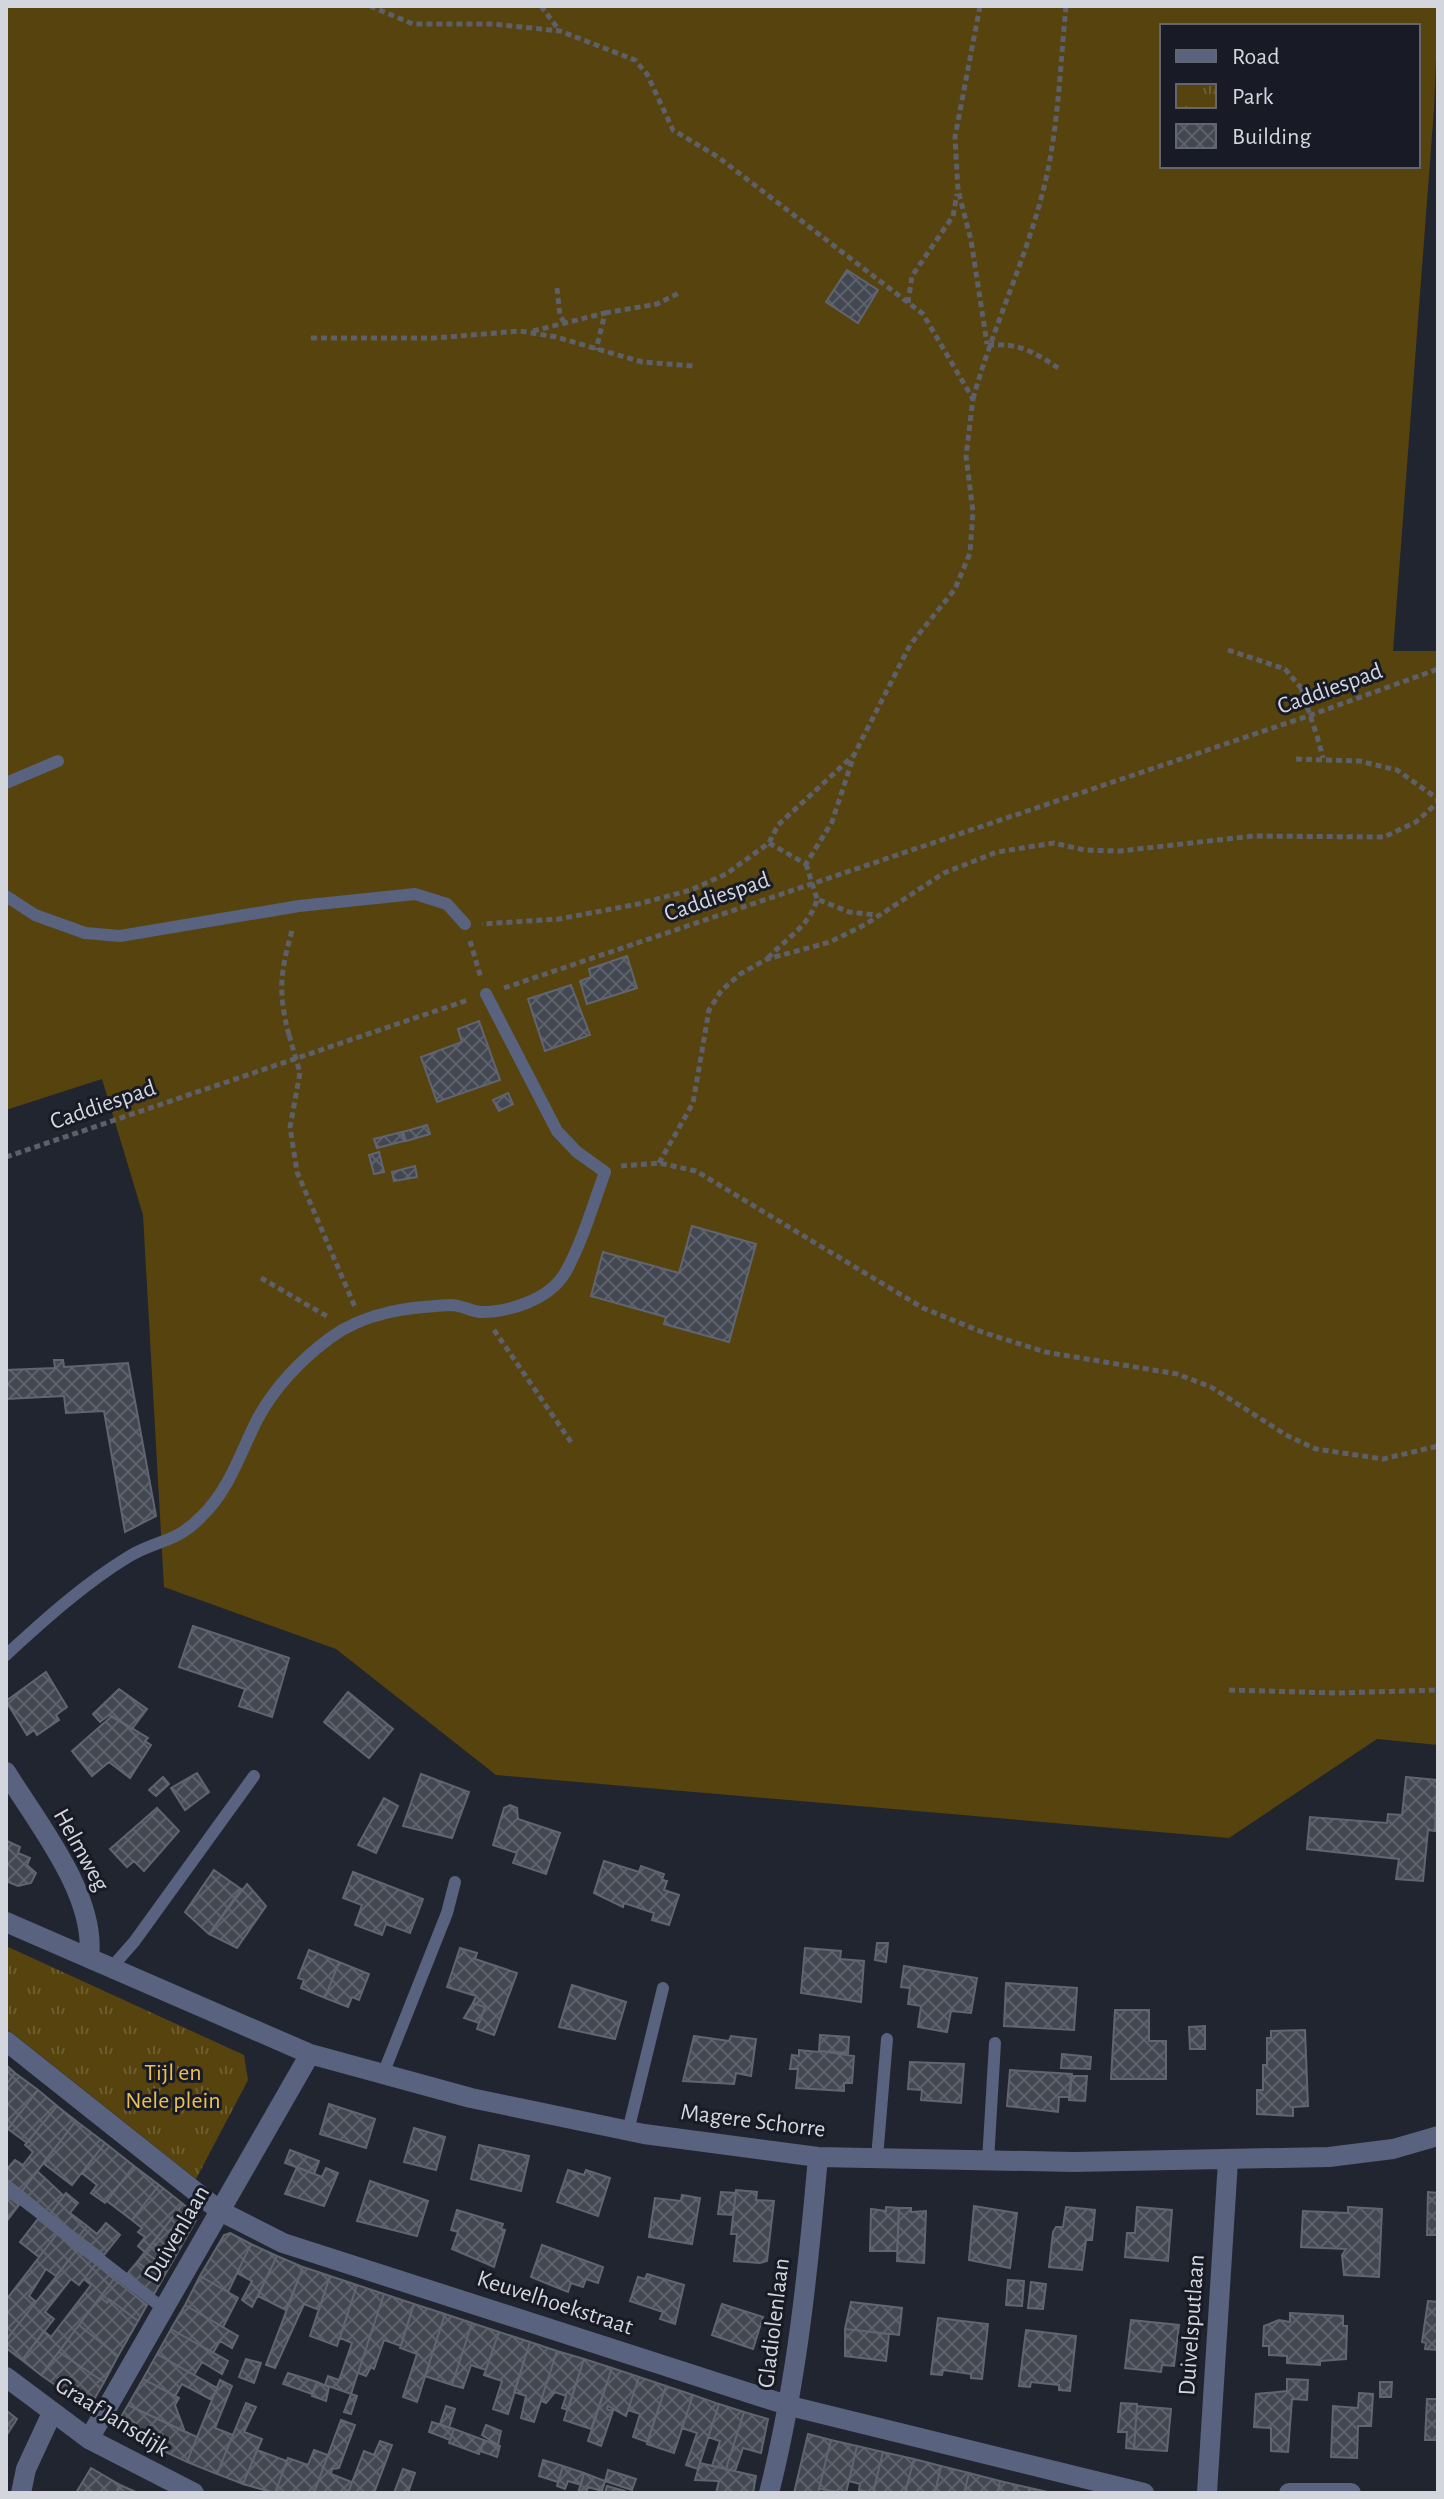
<svg xmlns="http://www.w3.org/2000/svg" width="1444" height="2499" font-family="'Alegreya Sans',sans-serif">
<style>
.green{fill:#56430e;fill-rule:evenodd}
.park{fill:url(#park-tufts)}
.building{fill:url(#building-cross-hatch);stroke:#616571;stroke-width:2}
.lines{fill:none;stroke-linecap:round;stroke-linejoin:round}
.path{stroke:#5d6069;stroke-width:5;stroke-dasharray:6 4;stroke-linecap:butt}
.lane{stroke:#59627e;stroke-width:12}
.street{stroke:#59627e;stroke-width:20}
.path-bridge{stroke:#5d6069;stroke-width:5;stroke-dasharray:6 4;stroke-linecap:butt}
.labels{text-anchor:middle;dominant-baseline:central;stroke-width:6;stroke-linejoin:round;paint-order:stroke}
.street-label{font-size:24px;fill:#d4d6dd;stroke:#181b25}
.park-label{font-size:24px;fill:#ebc054;stroke:#181b25}
</style>
<defs>
<pattern id="park-tufts" width="24" height="20" patternUnits="userSpaceOnUse" patternTransform="scale(2)"><rect width="24" height="20" fill="#56430e"/><path d="M3 7l-1-3M5 7V3M7 7l1-3M15 17l-1-3M17 17v-4M19 17l1-3" fill="none" stroke="#6d5d31"/></pattern>
<pattern id="building-cross-hatch" width="8" height="8" patternUnits="userSpaceOnUse" patternTransform="scale(2)"><rect width="8" height="8" fill="#434752"/><path d="M0 0l8 8M0 8l8-8" fill="none" stroke="#5d616a"/></pattern>
</defs>
<rect width="100%" height="100%" fill="#21252f"/>
<path class="green" d="M6,6H1438L1434,109L1393,651H1438V1745L1377,1739L1229,1838L496,1775L336,1649L164,1587L143,1215L102,1079L6,1110ZM1162,26H1418V166H1162Z"/>
<path class="park" d="M6,1946L244,2055L248,2080L196,2179L6,2028Z"/>
<path class="building" d="M847,270L878,290L858,323L826,302Z
M627,956L637,988L587,1004L580,981L591,977L589,969Z
M571,985L590,1035L545,1051L528,999Z
M479,1021L500,1080L437,1102L421,1057L462,1042L458,1029Z
M508,1093L513,1104L499,1111L493,1100Z
M427,1125L430,1134L406,1141L403,1132Z
M402,1132L404,1141L377,1148L374,1139Z
M379,1152L384,1172L374,1174L369,1155Z
M415,1166L417,1177L394,1181L392,1172Z
M692,1226L756,1244L729,1342L664,1324L666,1317L591,1296L603,1252L679,1273Z
M54,1360H63L64,1367L128,1363L156,1516L125,1532L104,1411L66,1413L64,1396L6,1399V1370L55,1368Z
M193,1626L289,1658L272,1717L239,1706L245,1689L179,1667Z
M46,1672L67,1707L56,1715L59,1720L37,1735L34,1730L27,1735L6,1701Z
M119,1689L147,1709L132,1729L109,1715L100,1722L93,1714Z
M348,1692L393,1729L369,1758L324,1722Z
M112,1716L148,1738L145,1741L151,1745L130,1778L109,1762L92,1776L72,1751Z
M197,1773L209,1792L185,1810L171,1788Z
M421,1774L469,1792L452,1838L403,1826Z
M163,1777L169,1784L156,1796L149,1790Z
M1406,1777L1437,1780L1435,1831L1428,1830L1423,1881L1396,1879L1399,1859L1307,1849L1310,1817L1387,1823L1388,1814L1402,1815Z
M384,1798L398,1806L376,1853L358,1845Z
M510,1805L517,1808L518,1819L560,1833L546,1874L513,1863L517,1853L493,1845L504,1808Z
M157,1808L179,1831L144,1871L134,1861L127,1867L110,1849Z
M6,1835L7,1841L20,1847L18,1853L30,1858L27,1865L36,1873L31,1883L18,1886L6,1881Z
M604,1861L639,1872L641,1866L664,1874L662,1880L667,1881L664,1890L679,1895L669,1925L652,1920L654,1913L624,1903L623,1907L594,1893Z
M214,1870L241,1889L209,1934L185,1912Z
M353,1872L423,1899L410,1933L386,1924L382,1935L355,1925L362,1905L343,1898Z
M247,1884L266,1906L237,1948L209,1934Z
M877,1943H888L886,1962L875,1960Z
M460,1948L477,1953L475,1959L517,1973L494,2035L477,2029L485,2007L473,2003L476,1996L447,1987Z
M805,1948L841,1951L840,1959L864,1961L861,2002L801,1993Z
M309,1950L339,1962L325,1998L301,1988L304,1980L298,1978Z
M339,1962L369,1974L359,2000L352,1997L348,2007L325,1998Z
M904,1966L977,1978L971,2013L951,2011L947,2032L918,2027L921,2006L908,2004L910,1988L901,1987Z
M1006,1983L1077,1988L1074,2030L1004,2026Z
M572,1985L626,2002L615,2039L559,2027Z
M473,2003L485,2007L479,2023L464,2018Z
M1115,2010H1149V2041H1166V2079H1111Z
M1205,2026V2049H1190L1189,2027Z
M1305,2030L1308,2106L1293,2107V2116L1257,2114V2090H1263V2065H1267V2038H1271V2031Z
M820,2035L849,2037L848,2053L820,2051L854,2056L852,2083H844V2091L796,2088L798,2069H790L792,2055L799,2056V2050L819,2052Z
M694,2036L729,2041L731,2036L756,2039L751,2076L736,2073L734,2084L683,2081Z
M1062,2054L1091,2057L1090,2069L1061,2068Z
M910,2062L964,2064L961,2103L921,2100L922,2090L908,2089Z
M6,2065L15,2073L6,2085Z
M1010,2070L1072,2074L1070,2097H1059L1058,2112L1007,2106Z
M15,2073L38,2090L6,2131V2085Z
M1071,2076H1087L1085,2101L1069,2100Z
M38,2090L57,2106L27,2143L8,2129Z
M329,2104L375,2119L366,2148L320,2134Z
M57,2106L76,2121L22,2191L6,2179V2170L15,2160L23,2165L33,2152L25,2145Z
M76,2121L105,2143L72,2185L43,2163Z
M414,2128L445,2137L436,2170L404,2162Z
M105,2143L134,2166L105,2203L91,2193L97,2185L82,2173Z
M479,2145L529,2156L521,2191L471,2179Z
M290,2150L319,2161L314,2174L285,2163Z
M134,2166L159,2185L132,2220L107,2201Z
M297,2167L322,2177L326,2168L338,2173L324,2206L285,2194Z
M568,2170L584,2175L586,2170L610,2178L598,2216L557,2202Z
M37,2171L64,2196L50,2214L22,2191Z
M370,2181L428,2201L417,2236L357,2221Z
M159,2185L183,2204L145,2252L138,2246L145,2237L138,2232L142,2228L132,2220Z
M736,2190L757,2192L756,2200L774,2201L767,2261L760,2263L734,2261L737,2234H731Z
M721,2192L736,2193L733,2215L718,2214Z
M1428,2192L1438,2193V2235H1427Z
M66,2193L78,2203L70,2213L87,2226L79,2236L50,2214Z
M6,2195L19,2205L6,2222Z
M682,2195L700,2198L692,2244L649,2237L655,2198L681,2201Z
M183,2204L195,2214L196,2220L174,2259L153,2243Z
M974,2206L1017,2213L1010,2268L969,2260Z
M886,2207L899,2208L897,2251H870L871,2209L886,2211Z
M1066,2207L1095,2210L1092,2240H1086L1082,2270L1049,2267L1053,2232L1056,2227H1063Z
M1137,2207L1172,2210L1168,2261L1125,2257L1127,2233H1135Z
M1348,2207L1382,2209L1379,2277L1344,2275L1342,2255L1346,2249L1301,2247L1303,2211L1348,2213Z
M899,2208H911V2212L926,2211L924,2263L897,2261Z
M457,2210L503,2224L501,2229L505,2230L494,2267L452,2249L458,2232L451,2230Z
M38,2219L57,2234L39,2257L20,2242Z
M106,2223L120,2235L104,2255L79,2236L87,2226L97,2234Z
M230,2233L251,2244L228,2292L200,2276L224,2235Z
M57,2234L77,2250L56,2276L46,2269L29,2296L36,2302L6,2340V2300Z
M153,2243L174,2259L168,2269L145,2252Z
M251,2244L277,2256L252,2307L242,2300L252,2281L237,2273Z
M542,2245L603,2267L598,2283L586,2279L583,2287L571,2283L568,2292L531,2277Z
M77,2250L96,2264L79,2285L71,2279L45,2312L54,2319L22,2360L6,2348V2340Z
M145,2252L168,2269L162,2280L137,2262Z
M277,2256L303,2267L286,2310L258,2296Z
M137,2262L162,2280L154,2294L127,2274Z
M96,2264L114,2279L41,2375L22,2360L44,2331L51,2337L91,2285L84,2279Z
M303,2267L330,2276L319,2310L304,2304L275,2368L266,2365Z
M647,2274L684,2285L675,2324L660,2319L663,2312L630,2301L638,2277L645,2279Z
M200,2276L238,2298L223,2327L185,2305Z
M330,2276L357,2285L337,2346L310,2336Z
M114,2279L147,2305L138,2321L109,2299L107,2303L100,2297Z
M1008,2280L1024,2281L1022,2306L1006,2305Z
M1031,2282L1046,2284L1043,2309L1028,2308Z
M357,2285L384,2294L351,2394L325,2385L328,2376L339,2380L352,2343L340,2338Z
M384,2294L414,2304L401,2346L384,2340L374,2369L371,2367L366,2376L358,2373Z
M100,2297L107,2303L109,2299L138,2321L118,2356L79,2325Z
M1428,2301L1438,2302V2350L1425,2349L1426,2343L1422,2342Z
M851,2302L902,2308L899,2335L845,2329Z
M414,2304L445,2314L417,2402L403,2397L417,2354L400,2348Z
M722,2304L763,2317L753,2349L712,2335Z
M185,2305L238,2336L232,2348L220,2341L213,2353L171,2329Z
M1290,2313L1343,2316V2326H1347L1346,2359L1320,2361V2365L1287,2363V2356L1269,2355V2346H1263L1264,2326L1279,2320L1290,2322Z
M445,2314L472,2323L452,2385L425,2376Z
M938,2318L988,2324L982,2379L971,2378V2374L943,2370L942,2375L931,2374Z
M1131,2320L1179,2325L1174,2366L1162,2365L1161,2372L1125,2368Z
M472,2323L499,2332L486,2370L471,2365L463,2388L452,2385Z
M79,2325L118,2356L104,2382L59,2352Z
M171,2329L228,2361L222,2374L202,2362L194,2375L157,2354Z
M845,2329L889,2334L886,2361L845,2356Z
M1026,2330L1076,2336L1070,2391L1059,2390V2385L1031,2382L1030,2387L1019,2386Z
M499,2332L530,2342L508,2414L493,2409L502,2381L484,2375Z
M530,2342L557,2351L534,2422L521,2418L526,2396L514,2392Z
M557,2351L584,2359L568,2410L562,2408L566,2396L555,2392L546,2403L541,2401Z
M59,2352L104,2382L92,2403L84,2405L41,2375Z
M157,2354L217,2388L212,2400L182,2384L175,2396L143,2379Z
M246,2359L261,2363L254,2383L239,2377Z
M584,2359L612,2368L591,2429L564,2420Z
M612,2368L639,2377L626,2416L608,2406L607,2409L613,2411L601,2446L588,2441Z
M288,2373L317,2382L312,2394L283,2384Z
M639,2377L666,2386L647,2442L633,2437L640,2414L628,2410Z
M143,2379L179,2398L175,2405L185,2432L128,2405Z
M1287,2379L1308,2380L1307,2400L1292,2399L1288,2452L1271,2451V2428L1254,2427L1256,2394L1287,2391Z
M220,2380L232,2386L215,2428L233,2435L217,2474L187,2462Z
M317,2382L329,2387L326,2401L312,2396Z
M1380,2382H1392L1391,2397H1380Z
M666,2386L693,2395L674,2453L647,2444Z
M1359,2393L1373,2394L1371,2426H1358L1357,2458L1331,2457L1333,2406L1358,2408Z
M351,2394L357,2396L351,2414L344,2412Z
M693,2395L719,2404L698,2469L686,2465L697,2433L682,2428Z
M1427,2399H1438V2440H1425Z
M246,2403L256,2407L244,2432L262,2439L243,2484L217,2474Z
M1121,2403L1137,2404L1134,2449L1126,2448L1127,2432H1118Z
M719,2404L744,2412L726,2469L712,2466L720,2441L708,2437Z
M128,2405L197,2437L187,2462L123,2432L119,2420Z
M446,2406L455,2409L449,2428L440,2424Z
M1137,2406L1171,2409L1167,2451L1134,2449Z
M7,2411L17,2419L6,2436V2412Z
M744,2412L768,2419L761,2453L743,2448L735,2471L726,2469Z
M341,2420L355,2425L339,2468L332,2469L331,2474L352,2482L348,2493H314Z
M432,2422L454,2429L450,2440L429,2432Z
M486,2425L501,2431L498,2445L482,2435Z
M454,2429L484,2440L479,2454L449,2443Z
M808,2434L831,2440L818,2493H794Z
M484,2440L500,2446L497,2457L480,2451Z
M831,2440L857,2446L846,2493L819,2489Z
M380,2441L392,2445L374,2493H348L364,2451L374,2455Z
M857,2446L883,2452L873,2493L859,2490L860,2484L849,2481Z
M257,2450L287,2461L275,2493L243,2484Z
M314,2450L328,2455L314,2493H275L288,2458L308,2465Z
M883,2452L914,2459L905,2493H873Z
M914,2459L941,2466L935,2493H905Z
M543,2460L563,2466L558,2482L539,2476Z
M700,2463L756,2476L753,2493H716L719,2481L695,2480Z
M563,2466L584,2473L581,2485L568,2481L565,2489L557,2486Z
M941,2466L969,2473L964,2493H935Z
M91,2468L120,2485L116,2493H76Z
M403,2469L415,2473L408,2493H394Z
M608,2470L636,2479L632,2490L605,2481Z
M584,2473L605,2481L602,2491L588,2487L586,2493H578Z
M969,2473L1000,2481L998,2493H964Z
M1000,2481L1030,2488L1028,2493H998Z
M120,2485L138,2493H116Z
M607,2486L625,2491V2493H605Z
M1030,2488L1052,2493H1028Z"/>
<g class="lines">
<path class="path" d="M370,6L413,24H493L560,31L635,60L647,74L673,130L718,157L923,314L973,399L966,456L973,512L970,553L955,589L910,645L854,755L778,825L769,843L726,874L691,890L638,904L559,919L482,924
M541,6L559,30
M980,6L955,137L958,190L971,240L987,344
M557,288L560,316L565,323
M908,303L912,276L953,216L957,194
M605,313L657,304L681,292
M533,331L605,313L596,350
M311,338H435L520,331L556,337L642,362L694,366
M988,345C1018,343 1033,351 1058,368
M973,399C995,319 1035,242 1050,159C1059,109 1061,57 1066,6
M1228,650L1285,669L1301,688
M1317,736L1323,758
M1296,759L1359,761L1397,770L1438,799
M769,843L806,864L832,822L854,755
M470,941L481,978
M768,958C785,939 811,925 817,899L849,912L877,915
M504,988L1311,715L1438,669
M289,1035C277,990 281,970 293,927
M300,1073L290,1127L297,1172L355,1307
M6,1157L468,1000
M659,1163L693,1103L709,1010L721,991L740,974L767,959L830,942L866,924L944,873L997,852L1054,843L1084,850L1120,851L1253,836L1384,837L1416,822L1438,802
M621,1166L659,1163L696,1171L923,1308L982,1332L1045,1352L1177,1374L1211,1387L1286,1435L1316,1449L1383,1459L1438,1446
M261,1278L330,1318
M494,1330L573,1445
M1229,1690L1337,1693L1438,1690"/>
<path class="lane" d="M6,783L58,761
M6,896L35,915L85,933L120,936L299,906L415,894L447,904L465,924
M6,1655C44,1620 84,1584 128,1557C156,1540 176,1543 201,1517C230,1489 240,1453 258,1418C275,1387 302,1359 330,1338C365,1312 409,1307 451,1305C461,1305 470,1311 480,1312C509,1312 549,1300 565,1273C582,1243 593,1205 605,1172L577,1152L557,1131L486,994
M111,1968L134,1942L254,1776
M383,2074L447,1913L455,1882
M628,2131L663,1988
M877,2158L887,2039
M988,2161L995,2043
M6,2187L164,2309"/>
<path class="street" d="M6,1772C38,1824 97,1896 89,1958
M6,1922L310,2054L471,2098L644,2134L818,2157L1074,2162L1329,2157L1393,2149L1438,2136
M6,2041L220,2211L283,2243L790,2406L1144,2493
M6,2377L89,2439L194,2493
M89,2439L310,2054
M21,2493L26,2469L52,2413
M769,2493C797,2382 808,2271 818,2157
M1207,2493L1228,2161
M1289,2493H1351"/>
<path class="path-bridge" d="M1301,688L1317,736
M806,864L817,899
M289,1035L300,1073"/>
</g>
<g class="labels">
<g class="street-label">
<text transform="translate(1330 689) rotate(-20)">Caddiespad</text>
<text transform="translate(717 897) rotate(-19)">Caddiespad</text>
<text transform="translate(103 1105) rotate(-19)">Caddiespad</text>
<text transform="translate(81 1850) rotate(61)">Helmweg</text>
<text transform="translate(753 2121) rotate(7)">Magere Schorre</text>
<text transform="translate(177 2234) rotate(-60)">Duivenlaan</text>
<text transform="translate(555 2303) rotate(18)">Keuvelhoekstraat</text>
<text transform="translate(774 2323) rotate(-83)">Gladiolenlaan</text>
<text transform="translate(1192 2325) rotate(-86)">Duivelsputlaan</text>
<text transform="translate(112 2417) rotate(32)">Graaf Jansdijk</text>
</g>
<g class="park-label">
<text x="173" y="2073">Tijl en<tspan x="173" dy="28">Nele plein</tspan></text>
</g>
</g>
<rect width="1444" height="2499" fill="none" stroke="#d4d6dd" stroke-width="16"/>
<rect x="1160" y="24" width="260" height="144" fill="#181b25" stroke="#63666f" stroke-width="2"/>
<rect x="1176" y="50" width="40" height="12" fill="#59627e" stroke="#63666f" stroke-width="2"/>
<text x="1232" y="64" font-size="24" fill="#d4d6dd">Road</text>
<rect x="1176" y="84" width="40" height="24" fill="url(#park-tufts)" stroke="#63666f" stroke-width="2"/>
<text x="1232" y="104" font-size="24" fill="#d4d6dd">Park</text>
<rect x="1176" y="124" width="40" height="24" fill="url(#building-cross-hatch)" stroke="#63666f" stroke-width="2"/>
<text x="1232" y="144" font-size="24" fill="#d4d6dd">Building</text>
</svg>
